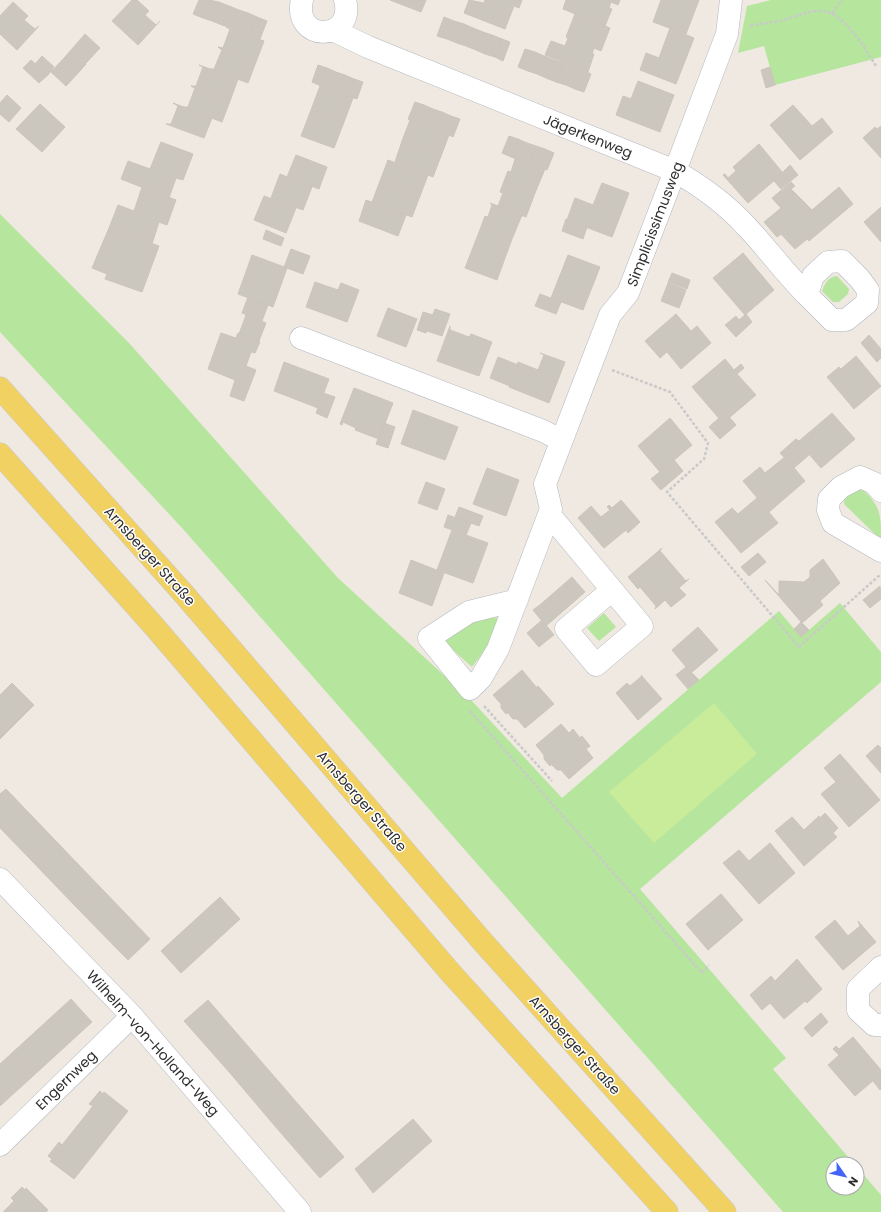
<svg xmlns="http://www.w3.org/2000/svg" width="881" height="1212" font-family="Poppins,sans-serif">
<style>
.green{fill:#b6e59e}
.pitch{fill:#c9ec9a}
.building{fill:#cbc7bf;stroke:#cbc5ba}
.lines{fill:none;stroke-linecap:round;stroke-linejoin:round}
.minor-casing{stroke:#b4b7c1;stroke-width:23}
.primary-casing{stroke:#c9c9c9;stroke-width:23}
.path{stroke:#c9c9c9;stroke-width:2.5;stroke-dasharray:3 2;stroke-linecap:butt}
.minor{stroke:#fff;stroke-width:22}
.primary{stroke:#f2d163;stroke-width:22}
.labels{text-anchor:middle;stroke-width:3;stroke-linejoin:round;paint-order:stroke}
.street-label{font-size:14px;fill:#2e2e2e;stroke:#fff}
</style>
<rect width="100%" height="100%" fill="#efe9e1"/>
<path class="green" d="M771 0H881V57L775 85 764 46 738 53 747 6Z
M0 214 129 343 338 578 472 701 562 798 779 611 801 637 840 603 881 652V682L640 889 786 1058 773 1069 854 1164H833V1188H857V1167L881 1195V1212H783L183 529 0 332Z
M837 276 849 289 848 294 839 302H833L822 291C825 283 828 277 837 276Z
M862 489C881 506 881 515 881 540L844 504 845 496 851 491Z
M604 613 616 627 599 641 587 628Z
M488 617 499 618 495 637 472 667 444 642 473 621Z"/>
<path class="pitch" d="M714 703 757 754 654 843 609 792Z"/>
<path class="building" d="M132 0H137L149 11 145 15 156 25 160 21 138 45 112 21Z
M199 0H209L203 18 193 14Z
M209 0 219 2 212 21 203 18Z
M390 0H426L421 12Z
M469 0 484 3 485 0H522L519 8 514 6 505 29 464 13Z
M566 0H620L618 5 611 2 609 8 612 9 605 26 563 9Z
M661 0H699L686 34 653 22Z
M13 2 28 16 24 20 35 29 39 26 17 50 0 34V16Z
M219 2 229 6 222 25 212 21Z
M229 6 239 10 232 28 222 25Z
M239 10 248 13 241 32 232 28Z
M248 13 257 17 250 36 241 32Z
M575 14 610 28 601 51 594 48 592 54H594L588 72 545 55 551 41 565 46 568 38 566 37Z
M257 17 267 21 260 39 250 36Z
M444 17 454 21 447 39 437 36Z
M454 21 464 24 457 43 447 39Z
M464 24 473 28 466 46 457 43Z
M226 27 264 41 256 62 218 47 223 48 230 29Z
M473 28 483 32 476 50 466 46Z
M670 28 694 38 676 84 640 70 646 53 659 58Z
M483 32 492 35 485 54 476 50Z
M85 34 100 48 86 63 71 50Z
M492 35 502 39 495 57 485 54Z
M502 39 510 42 503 61 495 57Z
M218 47 256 62 248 83 210 69H214L222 50Z
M525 49 535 52 528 71 518 67Z
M71 50 86 64 80 71 65 57Z
M535 52 544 56 537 74 528 71Z
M42 56 54 67 48 75 35 64Z
M544 56 554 60 546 78 537 74Z
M65 57 80 71 66 86 51 72Z
M31 60 48 75 39 83 23 68Z
M554 60 563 63 556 82 546 78Z
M563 63 573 67 566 85 556 82Z
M199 65 238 79 230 101 191 86H196L203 67Z
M318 65 327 68 321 86 312 82Z
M573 67 582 70 575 89 566 85Z
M770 67 775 85 766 88 761 70Z
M327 68 336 72 330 90 321 86Z
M582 70 591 74 584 92 575 89Z
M336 72 345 75 339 93 330 90Z
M345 75 354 79 348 96 339 93Z
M354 79 363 82 357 99 348 96Z
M638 81 674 95 660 132 616 115 623 96 631 99Z
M191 86 230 101 222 122 183 107H188L195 88Z
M320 86 353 98 344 122 311 110Z
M7 95 21 108 9 122 0 114V103Z
M415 102 424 105 417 123 408 119Z
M173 103 212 118 204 138 166 124H171L178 106Z
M40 104 65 127 42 152 16 129Z
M424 105 433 109 426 126 417 123Z
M793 105 812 126 822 118 833 132 800 160 770 125Z
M433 109 442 112 435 130 426 126Z
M311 110 344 122 334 148 301 136Z
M442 112 451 116 444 133 435 130Z
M451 116 460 119 453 137 444 133Z
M410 120 449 135 441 156 402 141Z
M881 126V158L863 138 875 127 877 129Z
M509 136 518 139 511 157 502 153Z
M518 139 527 143 520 160 511 157Z
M402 141 441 156 433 177 395 162Z
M161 142 193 154 183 180 176 178 169 198 121 179 128 161 150 169Z
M527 143 536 146 529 164 520 160Z
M759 144 783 173 748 203 723 175 725 174 728 178 736 171 733 167Z
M536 146 545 149 538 167 529 164Z
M545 149 554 153 547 170 538 167Z
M296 155 327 167 319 189 287 177Z
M513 157 545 169 535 193 504 181 508 171 511 172 515 159Z
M388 160 428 175 420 196 380 181Z
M790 165 798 175 781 189 774 181Z
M280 174 312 187 303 210 271 198Z
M380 181 420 196 412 217 372 202Z
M504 181 535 193 526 217 494 205 498 206 503 193 500 192Z
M791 182 795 186 791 189 794 192 778 205 772 198Z
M602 183 629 193 612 237 567 220 575 198 593 205Z
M142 187 176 200 167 225 159 222 152 244 109 228 118 205 134 211Z
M839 187 853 204 809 241 807 239 795 249 781 234 777 237 764 222 781 208 778 205 794 192 812 210Z
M264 196 296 208 286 233 254 220Z
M366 200 406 215 398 236 359 221Z
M490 203 522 215 512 239 481 227 485 216 488 217 492 205Z
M881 207V242L864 222Z
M566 219 587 227 583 239 562 231Z
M481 227 512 239 497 280 465 268Z
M109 228 159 246 142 292 105 279 107 274 92 268Z
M266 230 284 238 281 246 263 239Z
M291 249 310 256 303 274 284 267Z
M743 253 774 290 745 315 713 278Z
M252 255 287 268 273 307 238 294Z
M568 255 600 267 583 310 551 298Z
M672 273 690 280 687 289 668 282Z
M315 282 338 290 341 283 359 290 347 322 306 307Z
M668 283 686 290 683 298 665 291Z
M665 291 683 298 679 308 661 301Z
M540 294 561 302 556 314 535 306Z
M248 297 268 305 262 321 242 313Z
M388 308 417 319 406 347 377 336Z
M435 309 450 314 442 336 427 331Z
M423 312 433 315 426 333 417 330Z
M676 314 691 331 660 358 645 341Z
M746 314 752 322 736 337 725 325 736 316 739 320Z
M246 315 266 323 259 341 239 334Z
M450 326V330L469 337 471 334 492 342 479 376 437 361Z
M697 326 711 343 681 369 667 352Z
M221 333 236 338 238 333 260 342 255 353 251 352 246 366 256 370 244 401 230 396 235 380 208 369Z
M869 335 881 349V358L877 362 861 343Z
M540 353 565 362 549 403 509 387 518 362 538 370 544 355Z
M856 356 881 386 854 409 827 377 839 367 841 369Z
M498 357 518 365 510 386 490 378Z
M725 359 734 370 741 364 744 368 737 374 756 395 723 423 692 387Z
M284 362 329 379 318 408 274 391Z
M354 388 393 403 379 439 355 430 356 428 343 422 342 425 340 424Z
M323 393 335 397 327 418 316 413Z
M413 410 458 427 445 460 401 444Z
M832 413 855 439 821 468 796 439 799 441Z
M670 418 692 445 660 472 638 446Z
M719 418 723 423 730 418 736 425 720 439 709 427Z
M384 423 395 427 388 448 376 444Z
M796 439 809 455 802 461 788 446Z
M788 446 802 461 794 468 780 453Z
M785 457 805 481 769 512 743 481 760 467 765 473Z
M674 460 683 471 661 490 651 479Z
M487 468 519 480 506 516 473 504Z
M426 482 445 489 437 510 418 503Z
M757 498 778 523 741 553 715 522 732 508 738 514Z
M621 500 640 522 628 533 626 530 604 548 578 518 591 506 601 517 610 510 607 507 609 505 612 508Z
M459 507 483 516 479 526 455 517Z
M448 515 471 523 466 535 444 527Z
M452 530 488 543 473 583 437 570Z
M662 548 660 551 686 581 689 579 655 609 656 606 640 587 638 589 628 577Z
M758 553 766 562 749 576 741 567Z
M823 559 840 583 820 601 823 605 802 623 765 580 779 595V581L804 582 810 577V570Z
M411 560 444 573 432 606 399 593Z
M572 577 585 592 577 599 564 584Z
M564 584 577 599 569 606 556 591Z
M880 586 881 599 870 608 863 600Z
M679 588 686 595 671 607 665 600Z
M556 591 569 606 562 612 549 597Z
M549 597 562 612 554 619 541 604Z
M541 604 554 619 546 626 533 610Z
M542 620 554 635 546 641 534 627Z
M801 622 809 630 801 637 794 629Z
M534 627 546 641 539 647 527 633Z
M698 627 718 650 691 673 672 650Z
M686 667 699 680 688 689 676 675Z
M522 670 537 688 506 714 501 708V704L493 695Z
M641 675 662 699 638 720 616 693 627 683 630 686 642 676Z
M12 683 34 705 0 739V695Z
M538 686 554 704 525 728 517 719H513L508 713Z
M561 724 569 733 573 729 580 738 550 766 544 759V755L536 745Z
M582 736 590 746 586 749 593 758 569 779 561 770H557L551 764Z
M878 745 881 748V773L866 756Z
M840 754 880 800 849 827 821 794 836 782 824 768Z
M6 789 53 838 31 860 0 828V794Z
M825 813 838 828 833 833 837 837 804 866 775 831 792 817 804 830 819 816 820 818Z
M53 838 101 888 79 910 31 860Z
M770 843 795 873 759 904 723 863 739 850 749 861Z
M101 888 150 939 128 960 79 910Z
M721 894 743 920 708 950 686 924Z
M220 897 240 919 181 973 161 951Z
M835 920 848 936 860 926 858 921 876 942 843 970 815 937Z
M797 959 822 989 807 1003 805 1001 784 1019 770 1003 762 1010 750 995 771 976 775 981Z
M71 999 92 1022 33 1076 12 1053Z
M208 1000 253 1052 230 1073 184 1021Z
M821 1013 828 1022 812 1037 804 1028Z
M853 1037 881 1070V1074L855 1096 828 1065 839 1055 833 1049 836 1046 839 1049Z
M253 1052 298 1104 274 1125 230 1073Z
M12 1053 33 1076 0 1106V1064Z
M881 1074V1089L880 1090 873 1081Z
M100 1091 103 1094 104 1092 128 1111 74 1179 50 1161 52 1159 48 1156 59 1142 62 1145 93 1106 89 1104Z
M298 1104 344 1157 320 1178 274 1125Z
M413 1119 432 1141 373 1193 355 1169Z
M22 1187 25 1190 26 1188 48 1210 46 1212H3L14 1201 11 1198Z"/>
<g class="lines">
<defs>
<path id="minor" d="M302 0C292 43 356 42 345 0
M333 30 368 47 675 171C701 186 726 204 746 226 767 248 785 273 807 295L813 276 828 262 842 261 859 278 868 290 867 303 846 320H832L807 295
M301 338 543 431 561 440
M881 491 874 483 860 477 841 487 829 499 828 510 833 523 881 551
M549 514 642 626 596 665 566 629 612 590
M517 600 469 612 429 638 470 689 481 678 498 649 551 509 545 484 610 315 628 293 675 171 727 34 731 0
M0 879 132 1016 300 1212
M881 967 858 989V1010L874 1025H881
M0 1145 132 1016"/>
<path id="primary" d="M0 388 183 593 482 941 725 1212
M0 454 153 625 450 972 667 1212"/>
</defs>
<use href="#minor" class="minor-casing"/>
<use href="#primary" class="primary-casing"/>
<path class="path" d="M832 13 842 0
M750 26C761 23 772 23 783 20 796 17 808 10 822 11 845 13 864 47 876 66
M612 370 670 392 708 443 704 459 667 492 799 647 881 574
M484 706 552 781
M470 711 702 973 709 965"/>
<use href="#minor" class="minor"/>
<use href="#primary" class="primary"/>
</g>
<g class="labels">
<g class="street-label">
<text transform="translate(588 136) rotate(22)" y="5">Jägerkenweg</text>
<text transform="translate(655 224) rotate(-69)" y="5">Simplicissimusweg</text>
<text transform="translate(150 556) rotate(48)" y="5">Arnsberger Straße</text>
<text transform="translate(362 801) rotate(49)" y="5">Arnsberger Straße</text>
<text transform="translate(153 1043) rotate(48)" y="5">Wilhelm-von-Holland-Weg</text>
<text transform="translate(575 1045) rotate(48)" y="5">Arnsberger Straße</text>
<text transform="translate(66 1080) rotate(-44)" y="5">Engernweg</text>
</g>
</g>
<g transform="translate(845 1176) rotate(124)"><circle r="19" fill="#ffffff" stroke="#ababab"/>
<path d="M0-3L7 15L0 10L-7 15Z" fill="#4264fb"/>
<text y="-6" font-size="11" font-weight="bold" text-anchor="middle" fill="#2e2e2e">N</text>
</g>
</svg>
